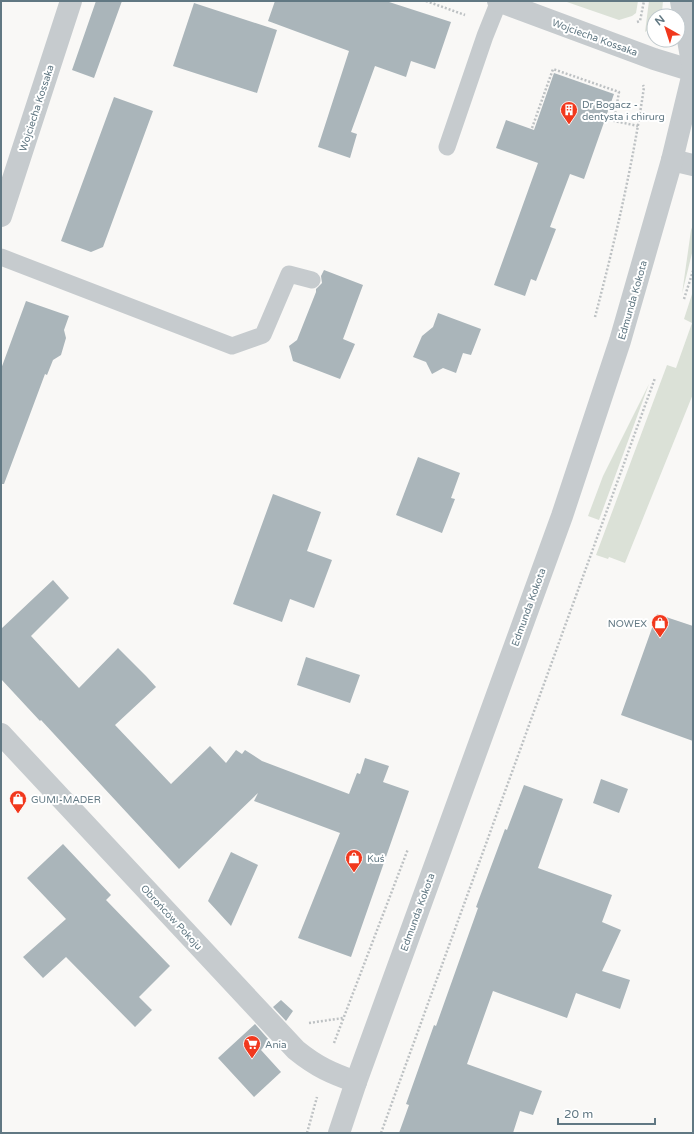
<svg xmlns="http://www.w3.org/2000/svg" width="694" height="1134" font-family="'Varela Round',sans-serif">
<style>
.green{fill:#dbe1d7}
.building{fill:#aab5ba}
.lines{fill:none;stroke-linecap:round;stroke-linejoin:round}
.path{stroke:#bdc1c3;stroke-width:2.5;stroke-dasharray:2 2;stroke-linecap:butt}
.service{stroke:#c6cbce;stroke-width:17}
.minor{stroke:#c6cbce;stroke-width:22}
.tertiary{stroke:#c6cbce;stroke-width:22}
.labels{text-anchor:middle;stroke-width:4;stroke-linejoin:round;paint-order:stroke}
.street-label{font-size:10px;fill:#617883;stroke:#fff}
.poi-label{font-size:10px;fill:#617883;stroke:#fff;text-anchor:start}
</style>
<rect width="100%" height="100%" fill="#f9f8f6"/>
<path class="green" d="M564 1H638L636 13 632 16 619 20Z
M649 1H663L662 12 660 16H654V26L645 32Z
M693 225V249L682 294 691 230Z
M693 291V394L625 563 609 557 608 559 596 555 667 365 676 368 692 323 684 319Z
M649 384 599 520 588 516 603 476Z"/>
<path class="building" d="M96 1H122L94 78 72 70Z
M275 1H386L451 22 435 69 411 61 406 77 375 66 351 132 357 134 350 158 318 147 349 51 268 21Z
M194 3 277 30 257 93 173 66Z
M554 73 614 94 584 179 570 174 550 227 556 229 536 281 531 279 525 296 494 285 538 163 496 148 506 120 534 130Z
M114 97 153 111 103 247 91 252 61 241Z
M324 270 363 285 343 339 355 344 340 379 293 361 289 346 297 340 316 292V289L322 283 321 276Z
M26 301 69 316 64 330 66 338 61 355 53 360 47 375 45 374 4 484H1V369Z
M438 313 481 329 471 355 463 353 456 373 443 368 432 374 426 362 413 357 422 336 433 327Z
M418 457 460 473 451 498 455 499 442 533 396 515Z
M273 494 321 512 307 551 332 560 314 608 290 599 282 622 233 604Z
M53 580 69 598 31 636 79 688 118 648 146 676 156 687 115 725 171 784 210 746 226 763 236 750 242 754 245 750 262 761 349 794 357 773 360 774 365 758 389 766 383 782 409 791 351 957 298 938 340 833 254 801 258 793 179 869 41 720 40 721 1 679V629Z
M657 614 693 626V741L621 715Z
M306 657 360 675 350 703 297 685Z
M601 779 628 789 619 813 593 803Z
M524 785 563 799 538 868 612 895 602 922 621 930 602 971 630 980 620 1009 576 993 567 1018 493 991 467 1064 542 1091 533 1115 520 1111 513 1133H399L409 1105 406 1104 434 1025 436 1026 478 908 476 907 505 829 507 830Z
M63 844 111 895 106 900 170 966 139 997 152 1010 135 1027 66 957 43 978 23 957 66 919 27 878Z
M231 852 258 865 231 926 208 901Z
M281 1000 293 1011 286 1021 273 1007Z
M255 1024 269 1040 261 1050 281 1072 254 1097 218 1058Z"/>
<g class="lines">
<path class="path" d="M426 1 465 15
M637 22 640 21 644 1
M605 119 638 126
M532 128 553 69 619 92 614 121
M684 299 693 271
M595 317C615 241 633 164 644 87L643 85
M309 1023 343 1018
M334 1043 408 849
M307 1133 317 1097
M381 1133 655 378"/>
<path class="service" d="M447 147 485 36 499 1
M1 257 232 346 263 335 289 274 312 280"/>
<path class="minor" d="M498 1 654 59 693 71
M672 160 693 165
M1 216 71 1
M1 734 296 1050C317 1067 331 1073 356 1082"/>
<path class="tertiary" d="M681 1 693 68
M339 1133 356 1082 562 516 620 341 672 160 693 73"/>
</g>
<defs>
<symbol id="building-pin" viewBox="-11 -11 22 30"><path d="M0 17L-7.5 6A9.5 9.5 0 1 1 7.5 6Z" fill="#f1381d" stroke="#fff"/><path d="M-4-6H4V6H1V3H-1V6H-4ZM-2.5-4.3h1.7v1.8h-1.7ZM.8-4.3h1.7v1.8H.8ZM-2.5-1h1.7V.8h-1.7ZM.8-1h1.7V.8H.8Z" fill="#fff"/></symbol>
<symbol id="shop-pin" viewBox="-11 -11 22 30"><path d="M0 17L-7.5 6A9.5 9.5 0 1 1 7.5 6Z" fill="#f1381d" stroke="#fff"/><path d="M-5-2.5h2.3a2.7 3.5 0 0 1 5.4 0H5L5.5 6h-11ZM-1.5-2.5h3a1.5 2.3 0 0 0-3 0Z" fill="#fff"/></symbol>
<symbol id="supermarket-pin" viewBox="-11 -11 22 30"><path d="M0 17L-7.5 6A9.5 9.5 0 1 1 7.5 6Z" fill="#f1381d" stroke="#fff"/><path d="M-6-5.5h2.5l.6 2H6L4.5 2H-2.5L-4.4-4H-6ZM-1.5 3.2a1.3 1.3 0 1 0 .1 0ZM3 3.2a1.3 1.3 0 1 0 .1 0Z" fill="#fff"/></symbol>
</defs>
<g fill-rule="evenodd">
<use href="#building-pin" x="559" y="100" width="20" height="27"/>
<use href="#shop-pin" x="650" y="613" width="20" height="27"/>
<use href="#shop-pin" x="8" y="789" width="20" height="27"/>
<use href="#shop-pin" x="344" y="848" width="20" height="27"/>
<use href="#supermarket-pin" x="242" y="1034" width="20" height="27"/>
</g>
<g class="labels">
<g class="street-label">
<text transform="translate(595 37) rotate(20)" y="4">Wojciecha Kossaka</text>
<text transform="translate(36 108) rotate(-72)" y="4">Wojciecha Kossaka</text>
<text transform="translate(632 300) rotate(-74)" y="4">Edmunda Kokota</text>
<text transform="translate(528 607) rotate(-70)" y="4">Edmunda Kokota</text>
<text transform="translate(417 912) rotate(-70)" y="4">Edmunda Kokota</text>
<text transform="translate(172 917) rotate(47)" y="4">Obrońców Pokoju</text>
</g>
<g class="poi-label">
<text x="582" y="108">Dr Bogacz -<tspan x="582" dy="12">dentysta i chirurg</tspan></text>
<text x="647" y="627" text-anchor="end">NOWEX</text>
<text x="31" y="803">GUMI-MADER</text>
<text x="367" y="862">Kuś</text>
<text x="265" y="1048">Ania</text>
</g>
</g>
<rect width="694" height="1134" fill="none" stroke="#617883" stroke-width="4"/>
<g transform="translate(666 28) rotate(321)"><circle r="19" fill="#ffffff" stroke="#c0c9cd"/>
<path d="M0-3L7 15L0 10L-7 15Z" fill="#f1381d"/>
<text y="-6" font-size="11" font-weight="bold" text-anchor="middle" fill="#617883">N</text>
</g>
<path d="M558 1118v6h97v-6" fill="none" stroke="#617883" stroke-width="2"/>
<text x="564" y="1118" font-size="12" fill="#617883" stroke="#ffffff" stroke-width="3" paint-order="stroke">20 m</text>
</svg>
